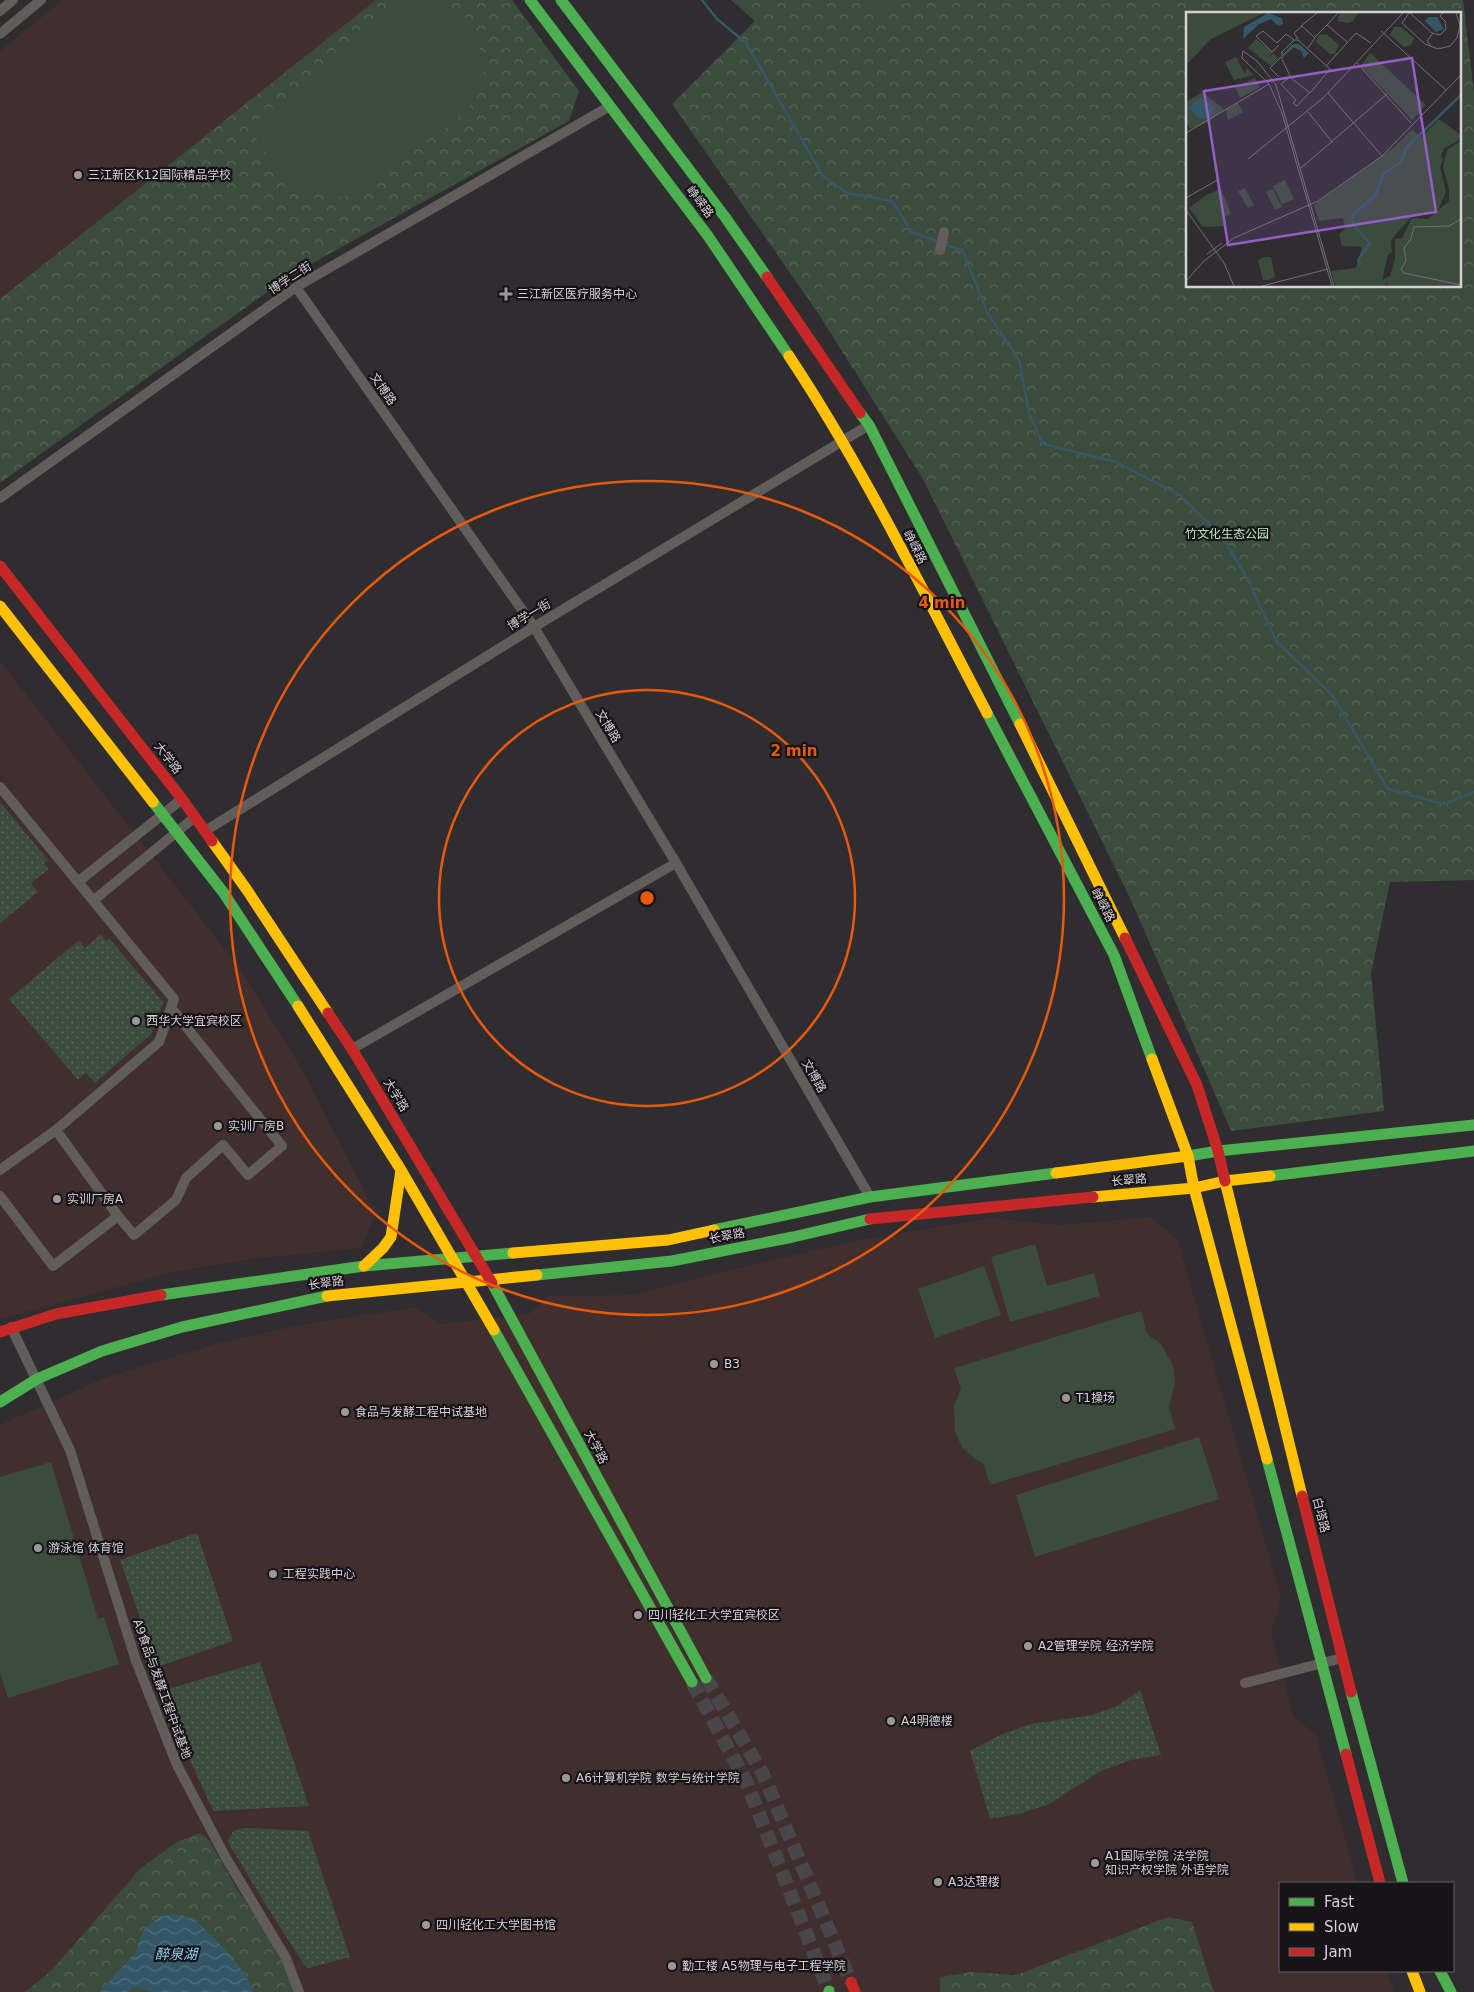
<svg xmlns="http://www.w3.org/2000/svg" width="1474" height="1992" font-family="'DejaVu Sans','Noto Sans SC',sans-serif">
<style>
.education{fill:#402f2d}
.grass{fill:url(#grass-dots)}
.forest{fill:url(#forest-crowns);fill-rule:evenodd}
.pitch{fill:#3c4c3c}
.water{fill:url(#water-waves)}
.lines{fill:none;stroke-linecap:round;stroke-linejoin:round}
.stream{stroke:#345768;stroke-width:2.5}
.secondary-tunnel{stroke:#49464a;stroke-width:14;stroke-dasharray:14 7;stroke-linecap:butt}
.street{stroke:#605d5a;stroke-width:10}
.fast{stroke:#4caf50;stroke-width:11}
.slow{stroke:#ffc107;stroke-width:11}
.jam{stroke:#c62828;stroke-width:11}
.ring{fill:none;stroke:#e8590c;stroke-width:2.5}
.poi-dot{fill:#9b989c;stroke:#171418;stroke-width:2}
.labels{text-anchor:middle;stroke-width:4.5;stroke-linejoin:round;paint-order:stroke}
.poi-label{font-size:12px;fill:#d5d1d6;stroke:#171418;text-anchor:start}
.street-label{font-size:12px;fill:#d5d1d6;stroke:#171418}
.park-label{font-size:12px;fill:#baebbb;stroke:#171418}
.water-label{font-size:14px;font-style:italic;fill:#8fd5f5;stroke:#171418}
.inset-river{fill:none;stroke:#345768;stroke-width:2.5}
.inset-road{fill:none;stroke:#726f73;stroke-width:1}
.view{fill:#965ec6;fill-opacity:0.15;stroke:#965ec6;stroke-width:2.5}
.inset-edge{fill:none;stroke:#d5d1d6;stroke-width:2.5}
.centre{fill:#e8590c;stroke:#171418;stroke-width:2.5}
.ring-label{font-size:15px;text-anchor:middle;font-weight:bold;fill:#e8590c;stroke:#171418;stroke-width:4.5;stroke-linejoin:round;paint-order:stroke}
</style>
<defs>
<pattern id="grass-dots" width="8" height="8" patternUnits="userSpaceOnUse" patternTransform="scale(1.25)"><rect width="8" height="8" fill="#3c4c3c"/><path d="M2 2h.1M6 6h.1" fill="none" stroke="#576557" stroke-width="1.8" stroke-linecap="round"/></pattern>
<pattern id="forest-crowns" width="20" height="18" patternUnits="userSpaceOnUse" patternTransform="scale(1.25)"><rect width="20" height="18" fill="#3c4c3c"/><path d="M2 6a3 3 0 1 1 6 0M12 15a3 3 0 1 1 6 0" fill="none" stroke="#576557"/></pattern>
<pattern id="water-waves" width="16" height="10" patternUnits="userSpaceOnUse" patternTransform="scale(1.25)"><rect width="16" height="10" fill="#345768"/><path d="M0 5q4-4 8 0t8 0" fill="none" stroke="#506e7d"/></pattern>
</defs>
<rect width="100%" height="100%" fill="#302d31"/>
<path class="education" d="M63 0H376L0 299V51Z
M0 661 241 970 303 1071 376 1214 361 1248 259 1258 173 1272 0 1319Z
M1150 1217 1177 1239 1281 1597 1271 1633 1294 1717 1316 1735 1357 1883H1280V1971H1386L1394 1992H0V1425L104 1378 219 1343 300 1325 416 1307 440 1324 529 1314 549 1296 633 1295 705 1276 855 1241 991 1218 1059 1225Z"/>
<path class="grass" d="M0 802 48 860 44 864 49 869 31 883 38 892 0 923Z
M101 934 106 941 109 938 163 1002 151 1034 95 1083 86 1073 78 1080 9 999 79 940 85 948Z
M197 1533 233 1641 157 1667 120 1560Z
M260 1662 309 1806 213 1811 164 1702 168 1689Z
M1140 1690 1161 1755 1131 1760 1103 1770 1047 1805 1018 1814 990 1819 970 1751 1000 1735 1031 1724 1092 1715 1117 1706Z
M248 1828 308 1831 350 1957 309 1968 305 1966 264 1902 228 1842C232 1829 236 1829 248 1828Z"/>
<path class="forest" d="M376 0H512L579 91 569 121 291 275 0 483V299Z
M731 0H1463L1474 93V880L1390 882 1371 973 1384 1111 1231 1131 1132 902 923 479 816 310 672 104 755 21ZM1188 14H1460V286H1188Z
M200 1833 209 1840 235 1886 271 1939 291 1978 295 1992H25L52 1970 141 1868 177 1842Z
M1168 1917 1192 1922 1214 1992H940V1977L972 1972 1016 1975Z"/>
<path class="pitch" d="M409 0 439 3 460 11 474 29 484 66 479 94 465 112 358 193C342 198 335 198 320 195 282 188 269 156 249 127Z
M868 0H906L883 19Z
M1035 1244 1047 1286 1094 1273 1100 1296 1010 1322 991 1257Z
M984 1266 1001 1315 935 1338 918 1289Z
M1141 1311 1147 1334 1161 1344 1173 1366 1175 1383 1169 1407 1175 1429 990 1485 984 1465 968 1453 962 1447 955 1432 954 1406 961 1389 954 1368Z
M1199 1437 1219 1499 1035 1557 1016 1495Z
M51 1462 98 1619 104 1617 119 1664 8 1698 0 1673V1477Z"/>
<path class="water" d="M174 1914 194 1919 230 1954 246 1976 254 1992H152L135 1987 127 1992H99L136 1952 143 1930 159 1917Z"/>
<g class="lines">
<path class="stream" d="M702 0 717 19 746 43 823 176 847 193 892 201 912 232 939 242
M944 244 963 251 987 312 1019 360 1029 413 1043 444 1116 462 1181 496 1223 538 1248 580 1276 641 1332 695 1388 789 1444 804 1474 792"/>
<path class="secondary-tunnel" d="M706 1678 763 1774 851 1982
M692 1682 746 1781 829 1991"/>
<path class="street" d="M0 11 13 0
M0 34 41 0
M940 250 944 232
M296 287 534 627 676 863 870 1197
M0 498 296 287 610 106
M0 787 174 999 159 1042 56 1130 0 1170
M205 831 534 627 869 425
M79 881 182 799
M94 900 195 817
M352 1049 676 863
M56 1130 118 1216
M0 1196 53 1266 118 1216 134 1235 176 1200 186 1178 223 1145 248 1175 282 1146 171 1008
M11 1327 70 1450 136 1661 177 1765 226 1858 286 1958 299 1992
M1245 1683 1342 1658"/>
<path class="fast" d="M530 0 708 236 789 356
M561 0 725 217 767 277
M860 413 869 425 1020 724
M987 713 1114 955 1152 1059
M153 802 223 892 298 1006
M1188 1156 1218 1151 1474 1125
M1270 1176 1474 1151
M714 1230 870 1197 1056 1173
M537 1275 672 1261 793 1237 870 1219
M492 1283 706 1678
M161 1295 364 1266 513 1253
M494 1330 692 1682
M0 1402 37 1379 102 1351 182 1327 327 1296
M1267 1459 1346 1754
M1351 1692 1403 1883
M1440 1971 1451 1992
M829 1991V1992"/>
<path class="slow" d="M789 356C864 469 924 593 987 713
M0 606 153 802
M1020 724 1125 938
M212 841 247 890 328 1013
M298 1006 401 1170 494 1330
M1152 1059 1188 1156 1194 1188 1225 1181 1270 1176
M1056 1173 1188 1156
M1225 1181 1302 1496
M1093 1197 1194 1188 1267 1459
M513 1253 668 1240 714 1230
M364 1266 383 1248 391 1237 401 1170
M327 1296 537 1275
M1412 1971 1420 1992"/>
<path class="jam" d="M767 277 860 413
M0 566 182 799 212 841
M1125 938 1197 1085 1218 1151 1225 1181
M328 1013 352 1049 492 1283
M870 1219 1093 1197
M0 1332 56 1314 161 1295
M1302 1496 1351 1692
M1346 1754 1380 1883
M851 1982 855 1992"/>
</g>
<g class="ring">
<circle cx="647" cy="898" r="208"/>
<circle cx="647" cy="898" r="417"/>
</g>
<g class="poi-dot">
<circle cx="78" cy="175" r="5"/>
<path d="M503.5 286.5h5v5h5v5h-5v5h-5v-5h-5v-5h5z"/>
<circle cx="136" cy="1021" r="5"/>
<circle cx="218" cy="1126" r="5"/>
<circle cx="57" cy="1199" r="5"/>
<circle cx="714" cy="1364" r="5"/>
<circle cx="1066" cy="1398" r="5"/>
<circle cx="345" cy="1412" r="5"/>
<circle cx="38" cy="1548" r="5"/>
<circle cx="273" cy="1574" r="5"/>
<circle cx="638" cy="1615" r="5"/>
<circle cx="1028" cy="1646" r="5"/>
<circle cx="891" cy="1721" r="5"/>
<circle cx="566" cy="1778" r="5"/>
<circle cx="1095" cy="1863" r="5"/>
<circle cx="938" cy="1882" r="5"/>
<circle cx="426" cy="1925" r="5"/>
<circle cx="672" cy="1966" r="5"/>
</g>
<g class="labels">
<g class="poi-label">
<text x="88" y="179">三江新区K12国际精品学校</text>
<text x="517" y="298">三江新区医疗服务中心</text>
<text x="146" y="1025">西华大学宜宾校区</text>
<text x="228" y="1130">实训厂房B</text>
<text x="67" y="1203">实训厂房A</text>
<text x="724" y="1368">B3</text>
<text x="1076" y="1402">T1操场</text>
<text x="355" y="1416">食品与发酵工程中试基地</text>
<text x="48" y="1552">游泳馆 体育馆</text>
<text x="283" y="1578">工程实践中心</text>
<text x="648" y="1619">四川轻化工大学宜宾校区</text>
<text x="1038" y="1650">A2管理学院 经济学院</text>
<text x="901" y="1725">A4明德楼</text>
<text x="576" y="1782">A6计算机学院 数学与统计学院</text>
<text x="1105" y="1860">A1国际学院 法学院<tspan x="1105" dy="14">知识产权学院 外语学院</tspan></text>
<text x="948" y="1886">A3达理楼</text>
<text x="436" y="1929">四川轻化工大学图书馆</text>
<text x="682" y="1970">勤工楼 A5物理与电子工程学院</text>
</g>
<g class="street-label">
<text transform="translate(700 202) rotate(53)" y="4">峥嵘路</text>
<text transform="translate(290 278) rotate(-33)" y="4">博学二街</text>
<text transform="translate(383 389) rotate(55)" y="4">文博路</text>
<text transform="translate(915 547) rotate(62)" y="4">峥嵘路</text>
<text transform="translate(529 615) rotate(-31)" y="4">博学一街</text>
<text transform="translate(608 726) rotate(59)" y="4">文博路</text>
<text transform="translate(168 758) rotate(52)" y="4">大学路</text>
<text transform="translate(1103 905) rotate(62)" y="4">峥嵘路</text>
<text transform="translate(814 1076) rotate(60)" y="4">文博路</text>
<text transform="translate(396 1095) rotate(59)" y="4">大学路</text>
<text transform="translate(1129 1180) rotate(-5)" y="4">长翠路</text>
<text transform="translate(727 1236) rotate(-11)" y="4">长翠路</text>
<text transform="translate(326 1283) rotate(-8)" y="4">长翠路</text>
<text transform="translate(596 1447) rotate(62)" y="4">大学路</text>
<text transform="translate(1321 1515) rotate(76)" y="4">白塔路</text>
<text transform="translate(162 1689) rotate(70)" y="4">A9食品与发酵工程中试基地</text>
</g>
<g class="park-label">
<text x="1227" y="538">竹文化生态公园</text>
</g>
<g class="water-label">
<text x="176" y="1959">醉泉湖</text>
</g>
</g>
<g transform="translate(1186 12)">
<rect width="275" height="275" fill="#302d31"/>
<path d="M154 1H172L167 9 162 11 151 9ZM52 91 57 100 42 108 40 98ZM59 176 68 193 62 196 52 179Z" fill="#3c4c3c"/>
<path d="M0 1H78L25 27 0 53ZM184 41 240 93 226 108 175 54ZM16 80 38 97 24 109 4 117 0 109V90ZM253 107 275 123 272 129 258 136 255 144 257 147 254 156 260 180 252 198 226 204 210 222 205 229 206 240 202 243 196 268 204 264 209 247V227L216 226 226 206 242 207 263 189V177L257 155 261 138 275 129V274H203L199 271 200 274H150L145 259 170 256 176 235 156 234 153 222 159 217 157 206 133 209 128 193 207 136 226 118 236 125ZM35 177 45 202 37 206 38 214 17 215 3 196 20 183Z" fill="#3c4c3c"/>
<path d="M208 15H215L228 26 225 33 218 35 204 23ZM140 22 153 33 149 42H144L130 30 133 23ZM70 27 86 40 83 46 87 41 92 46 85 54 62 36ZM50 45 59 62 61 56 68 63 48 68 39 50ZM69 66 74 75 54 86 49 75ZM217 74 233 89 231 96 224 97 211 86V79ZM99 168 108 187 96 192 87 174ZM87 177 96 195 89 198 80 180ZM78 245H85L89 265 83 268H77L72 248Z" fill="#3c4c3c"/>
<path d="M82 1 96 6 97 12 92 14 85 7 73 12 57 27 58 15ZM242 5H251L258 17 250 20 239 9ZM107 32H113L123 41 118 46 115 39 108 35 97 45V42ZM15 85 29 96 24 104 15 108 2 96Z" fill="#345768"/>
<path class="inset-river" d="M174 252 172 248 184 231 168 214 166 204 190 182 197 162 215 150 221 135 275 83"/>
<path class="inset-road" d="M223 1 216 11 239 32 252 37 264 34 271 26 274 14 270 1M224 1 246 21 254 23 260 17 259 9 254 4 257 1M141 13 152 1M115 14 131 1M195 19 260 78M129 25 141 13 161 30M112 27 108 21 116 14 129 26 122 36M108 28H112L144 57 124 81 105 66 96 47V40ZM93 33 86 40 70 24 77 19 91 31 100 22 108 28M245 34 241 29 247 21M171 51 225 111M141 53 170 21 185 31M93 65 84 56 95 45M104 65 95 72 110 88 107 91 111 94 123 81M142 81 196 144M122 100 147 131M0 121 83 72M62 147 137 86 217 1M115 156 201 82M0 186 33 167M0 198 38 251 48 274M275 207 263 214 228 215 225 227 218 236 220 249 215 257 218 261 275 273M21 242 36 231M0 269 18 249 48 226 132 189 196 144 275 63M76 274 142 257M146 274 96 101 83 72 56 46 57 39 71 49 90 73 148 274"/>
<path class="view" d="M226 46 250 200 42 233 18 79Z"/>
<rect width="275" height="275" class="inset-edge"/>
</g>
<circle cx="647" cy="898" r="8" class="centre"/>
<g class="ring-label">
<text x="942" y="608">4 min</text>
<text x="794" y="756">2 min</text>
</g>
<rect x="1279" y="1882" width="175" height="90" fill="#171418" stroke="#636064"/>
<rect x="1289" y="1898" width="25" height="8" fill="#4caf50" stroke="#636064"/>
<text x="1324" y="1907" font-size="15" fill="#d5d1d6">Fast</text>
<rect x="1289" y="1923" width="25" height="8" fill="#ffc107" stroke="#636064"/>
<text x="1324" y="1932" font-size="15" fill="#d5d1d6">Slow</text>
<rect x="1289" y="1948" width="25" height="8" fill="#c62828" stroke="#636064"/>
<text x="1324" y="1957" font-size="15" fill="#d5d1d6">Jam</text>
</svg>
